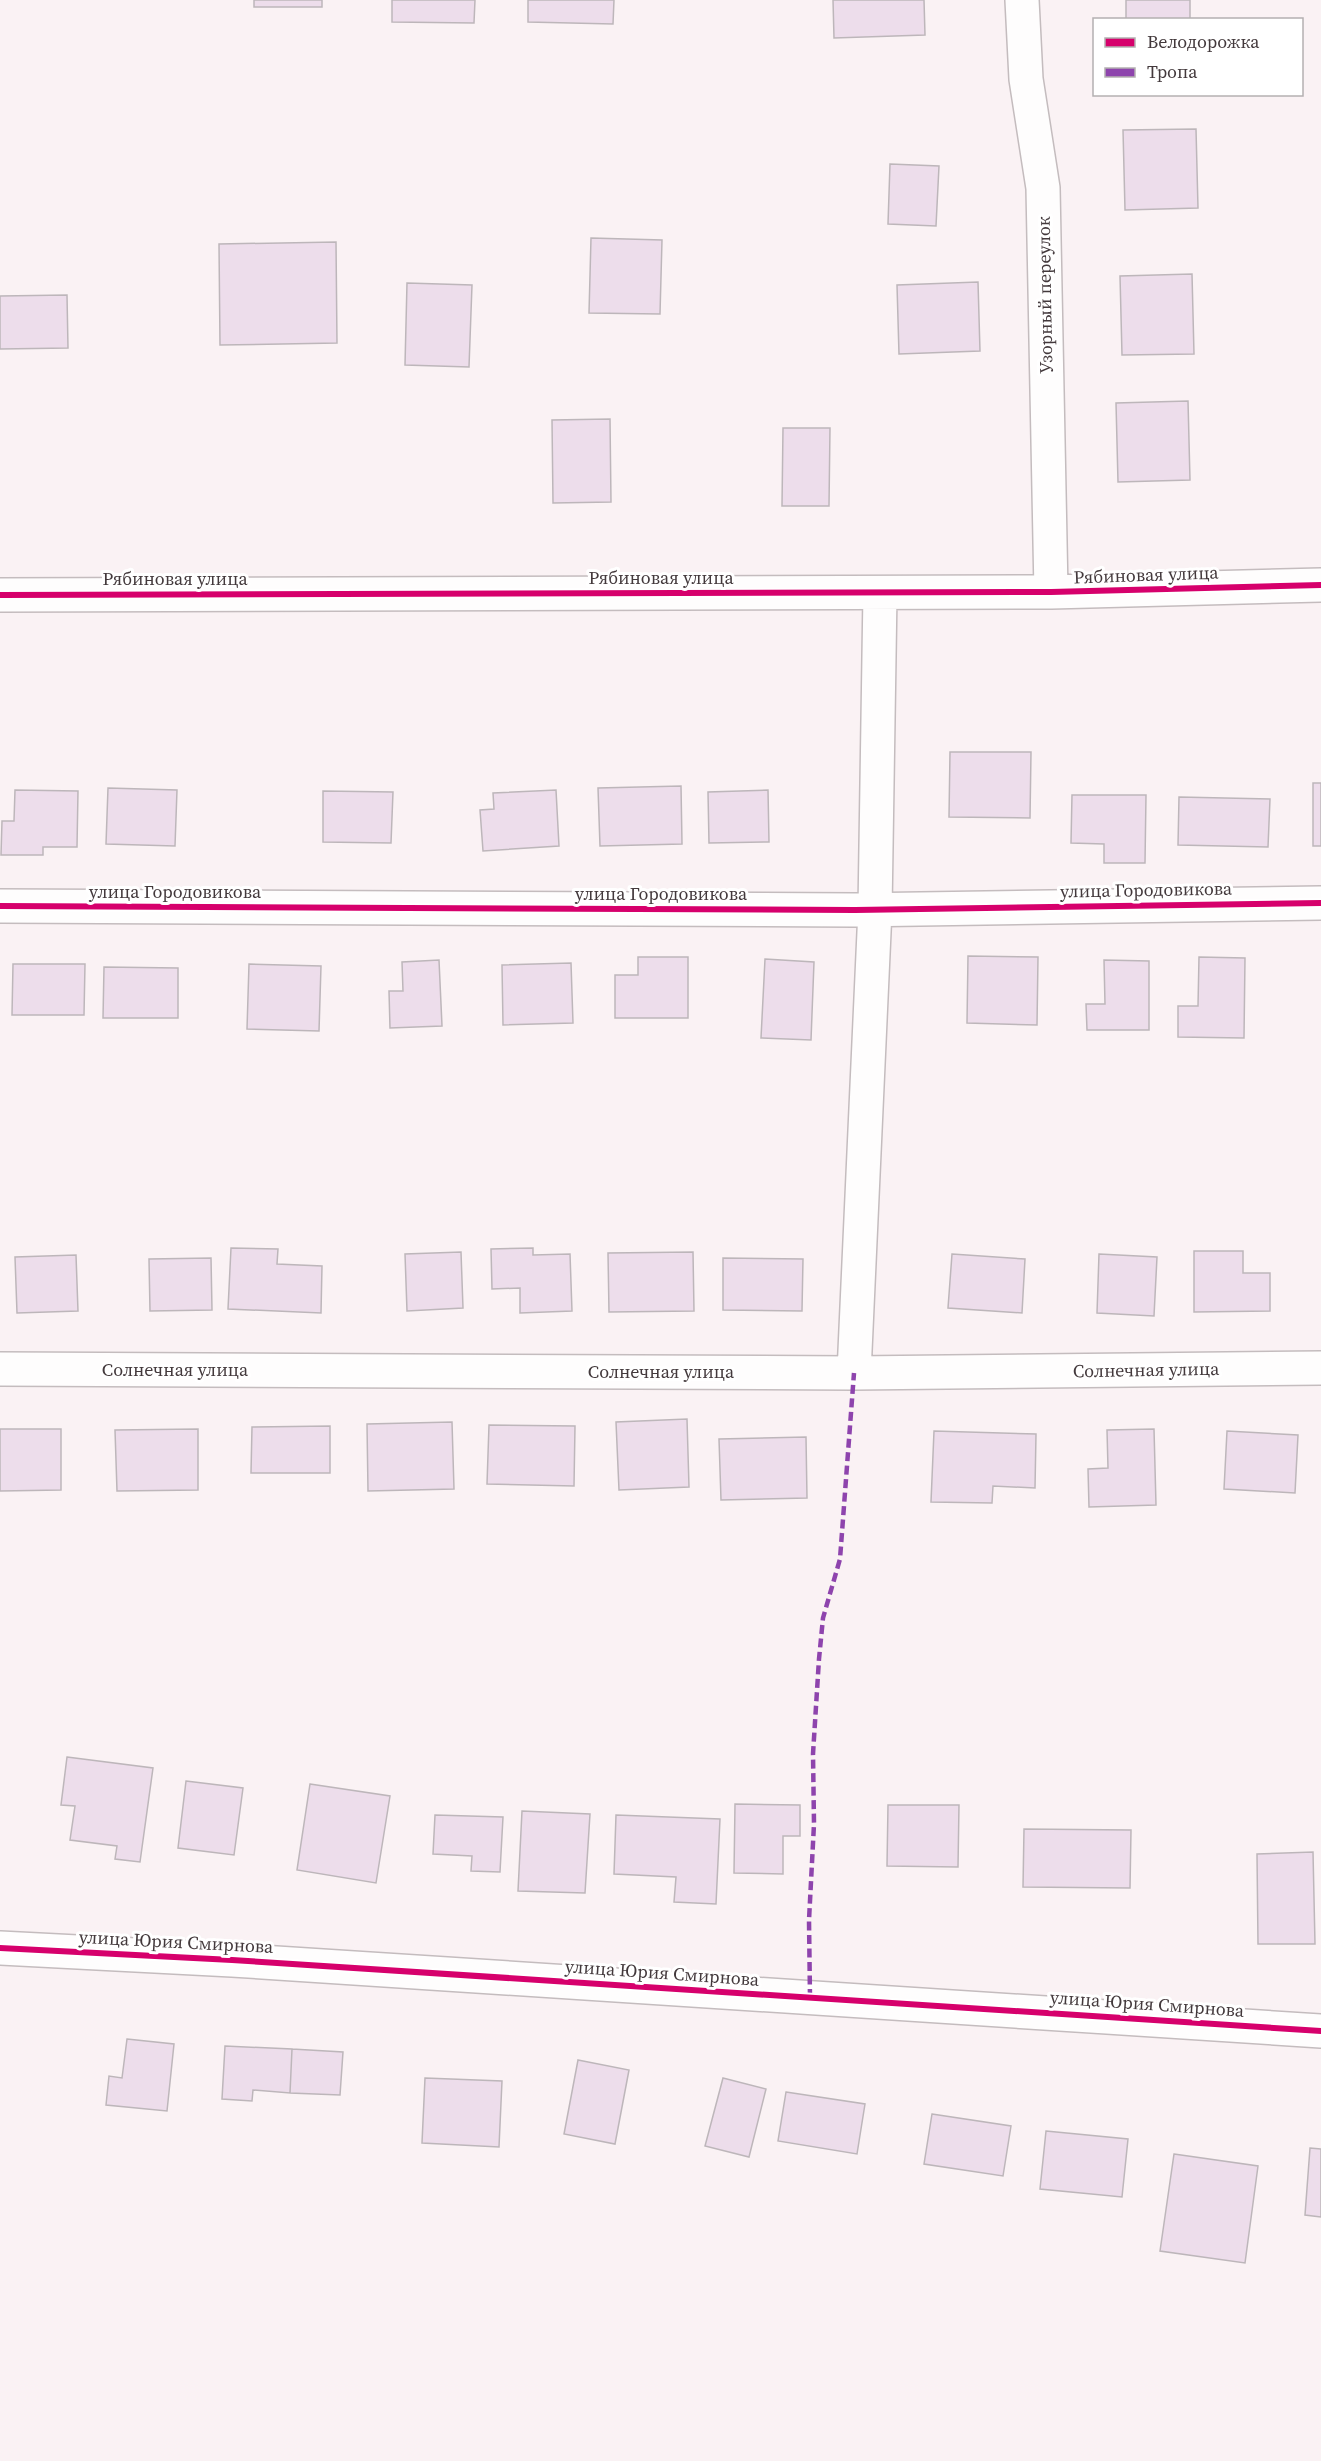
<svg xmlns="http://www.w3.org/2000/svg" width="1321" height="2461" font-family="'Source Serif 4',serif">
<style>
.building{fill:#edddeb;stroke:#bdb6ba;stroke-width:1.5}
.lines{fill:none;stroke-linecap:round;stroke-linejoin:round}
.minor-casing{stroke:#c4bcbe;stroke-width:36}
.minor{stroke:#fefdfd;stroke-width:33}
.quiet{stroke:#8e44ad;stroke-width:4.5;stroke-dasharray:9 4.5;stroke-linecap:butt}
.cycleway-casing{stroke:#fff;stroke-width:10}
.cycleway{stroke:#d6006c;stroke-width:6}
.labels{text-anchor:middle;stroke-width:6;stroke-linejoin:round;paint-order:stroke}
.street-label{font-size:18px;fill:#43393c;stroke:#fff}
</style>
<rect width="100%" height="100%" fill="#faf2f4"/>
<path class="building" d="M254 0H322V7H254Z
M392 0H475L474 23 392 22Z
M528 0H614L613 24 528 22Z
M833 0H924L925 35 834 38Z
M1126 0H1190V20H1126Z
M1196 129 1198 208 1125 210 1123 130Z
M890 164 939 166 936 226 888 224Z
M591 238 662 240 660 314 589 313Z
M336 242 337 343 220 345 219 244Z
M1192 274 1194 354 1122 355 1120 276Z
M978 282 980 351 899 354 897 285Z
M407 283 472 285 469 367 405 365Z
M67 295 68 348 0 349V296Z
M1188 401 1190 480 1118 482 1116 403Z
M610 419 611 502 553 503 552 420Z
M783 428H830L829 506H782Z
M950 752H1031L1030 818 949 817Z
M1313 783H1321V846H1313Z
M681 786 682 844 600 846 598 788Z
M108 788 177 790 175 846 106 844Z
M15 790 78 791 77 847H43V855H1L2 821H14Z
M556 790 559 846 483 851 480 810 494 809 493 793Z
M768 790 769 842 709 843 708 792Z
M323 791 393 792 391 843 323 842Z
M1072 795H1146L1145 863H1104V844L1071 843Z
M1179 797 1270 799 1268 847 1178 845Z
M968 956 1038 957 1037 1025 967 1023Z
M638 957H688V1018H615V975H638Z
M1199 957 1245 958 1244 1038 1178 1037V1006H1198Z
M765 959 814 962 811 1040 761 1038Z
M439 960 442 1026 390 1028 389 991H403L402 962Z
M1104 960 1149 961V1030H1087L1086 1004H1105Z
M571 963 573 1023 503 1025 502 965Z
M13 964H85L84 1015H12Z
M249 964 321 966 319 1031 247 1029Z
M104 967 178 968V1018H103Z
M231 1248 278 1249 277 1264 322 1266 321 1313 228 1309Z
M533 1248V1255L570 1254 572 1311 520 1313V1288L492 1289 491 1249Z
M1194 1251H1243V1273H1270V1311L1194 1312Z
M461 1252 463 1308 407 1311 405 1254Z
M693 1252 694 1311 609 1312 608 1253Z
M952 1254 1025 1259 1022 1313 948 1308Z
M1099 1254 1157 1257 1154 1316 1097 1313Z
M76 1255 78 1311 17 1313 15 1257Z
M211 1258 212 1310 150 1311 149 1259Z
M723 1258 803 1259 802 1311 723 1310Z
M687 1419 689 1487 619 1490 616 1422Z
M452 1422 454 1489 368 1491 367 1424Z
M489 1425 575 1426 574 1486 487 1484Z
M330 1426V1473H251L252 1427Z
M0 1429H61V1490L0 1491Z
M198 1429V1490L117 1491 115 1430Z
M1154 1429 1156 1505 1089 1507 1088 1469 1108 1468 1107 1430Z
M934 1431 1036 1434 1035 1488 993 1486 992 1503 931 1502Z
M1227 1431 1298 1435 1295 1493 1224 1489Z
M806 1437 807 1498 721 1500 719 1439Z
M67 1757 153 1768 140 1862 115 1859 117 1846 70 1840 75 1806 61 1805Z
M186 1781 243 1788 234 1855 178 1848Z
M310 1784 390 1796 376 1883 297 1870Z
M735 1804 800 1805V1836H783V1874L734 1873Z
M888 1805H959L958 1867 887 1866Z
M522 1811 590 1814 585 1893 518 1891Z
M435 1815 503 1817 500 1872 471 1871 472 1856 433 1854Z
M616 1815 720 1819 716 1904 674 1902 676 1877 614 1874Z
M1024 1829 1131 1830 1130 1888 1023 1887Z
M1313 1852 1315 1944H1258L1257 1854Z
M127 2039 174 2044 167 2111 106 2105 109 2076 122 2078Z
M225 2046 292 2049 290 2093 253 2090 252 2101 222 2099Z
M292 2049 343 2052 340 2095 290 2093Z
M578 2060 629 2070 615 2144 564 2134Z
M425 2078 502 2081 499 2147 422 2143Z
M723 2078 766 2089 749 2157 705 2146Z
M786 2092 865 2104 857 2154 778 2141Z
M932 2114 1011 2126 1003 2176 924 2164Z
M1046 2131 1128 2139 1122 2197 1040 2189Z
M1310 2148 1321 2149V2217L1305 2215Z
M1174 2154 1258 2166 1245 2263 1160 2251Z"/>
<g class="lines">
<defs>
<path id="minor" d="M1022 0 1026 79 1043 188 1051 592
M0 595 1051 592 1321 585
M0 906 855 910 1321 903
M0 1369 854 1373 1321 1368
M854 1373 875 910 880 593
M0 1948 232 1960 1321 2031"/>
</defs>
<use href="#minor" class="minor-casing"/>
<use href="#minor" class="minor"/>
<path class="quiet" d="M810 1998 809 1920 814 1824 813 1754 819 1659 823 1618 840 1559 854 1373"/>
<defs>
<path id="cycleway" d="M0 595 1051 592 1321 585
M0 906 855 910 1321 903
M0 1948 232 1960 1321 2031"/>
</defs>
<use href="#cycleway" class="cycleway-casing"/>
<use href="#cycleway" class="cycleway"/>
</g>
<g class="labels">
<g class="street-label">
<text transform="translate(1045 295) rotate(-91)" y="6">Узорный переулок</text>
<text transform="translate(1146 575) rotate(-2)" y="6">Рябиновая улица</text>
<text x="661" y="584">Рябиновая улица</text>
<text x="175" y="585">Рябиновая улица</text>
<text transform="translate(1146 890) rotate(-1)" y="6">улица Городовикова</text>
<text x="175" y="898">улица Городовикова</text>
<text x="661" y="900">улица Городовикова</text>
<text x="175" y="1376">Солнечная улица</text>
<text transform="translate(1146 1370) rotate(-1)" y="6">Солнечная улица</text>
<text x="661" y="1378">Солнечная улица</text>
<text transform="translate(176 1942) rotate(3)" y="6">улица Юрия Смирнова</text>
<text transform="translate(662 1973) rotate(4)" y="6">улица Юрия Смирнова</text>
<text transform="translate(1147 2004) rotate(4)" y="6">улица Юрия Смирнова</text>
</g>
</g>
<rect x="1093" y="18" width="210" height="78" fill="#ffffff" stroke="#b4b0b1" stroke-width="1.5"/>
<rect x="1105" y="38" width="30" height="9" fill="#d6006c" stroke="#b4b0b1" stroke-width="1.5"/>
<text x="1147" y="48" font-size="18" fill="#43393c">Велодорожка</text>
<rect x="1105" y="68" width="30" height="9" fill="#8e44ad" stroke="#b4b0b1" stroke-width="1.5"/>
<text x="1147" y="78" font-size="18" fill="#43393c">Тропа</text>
</svg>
